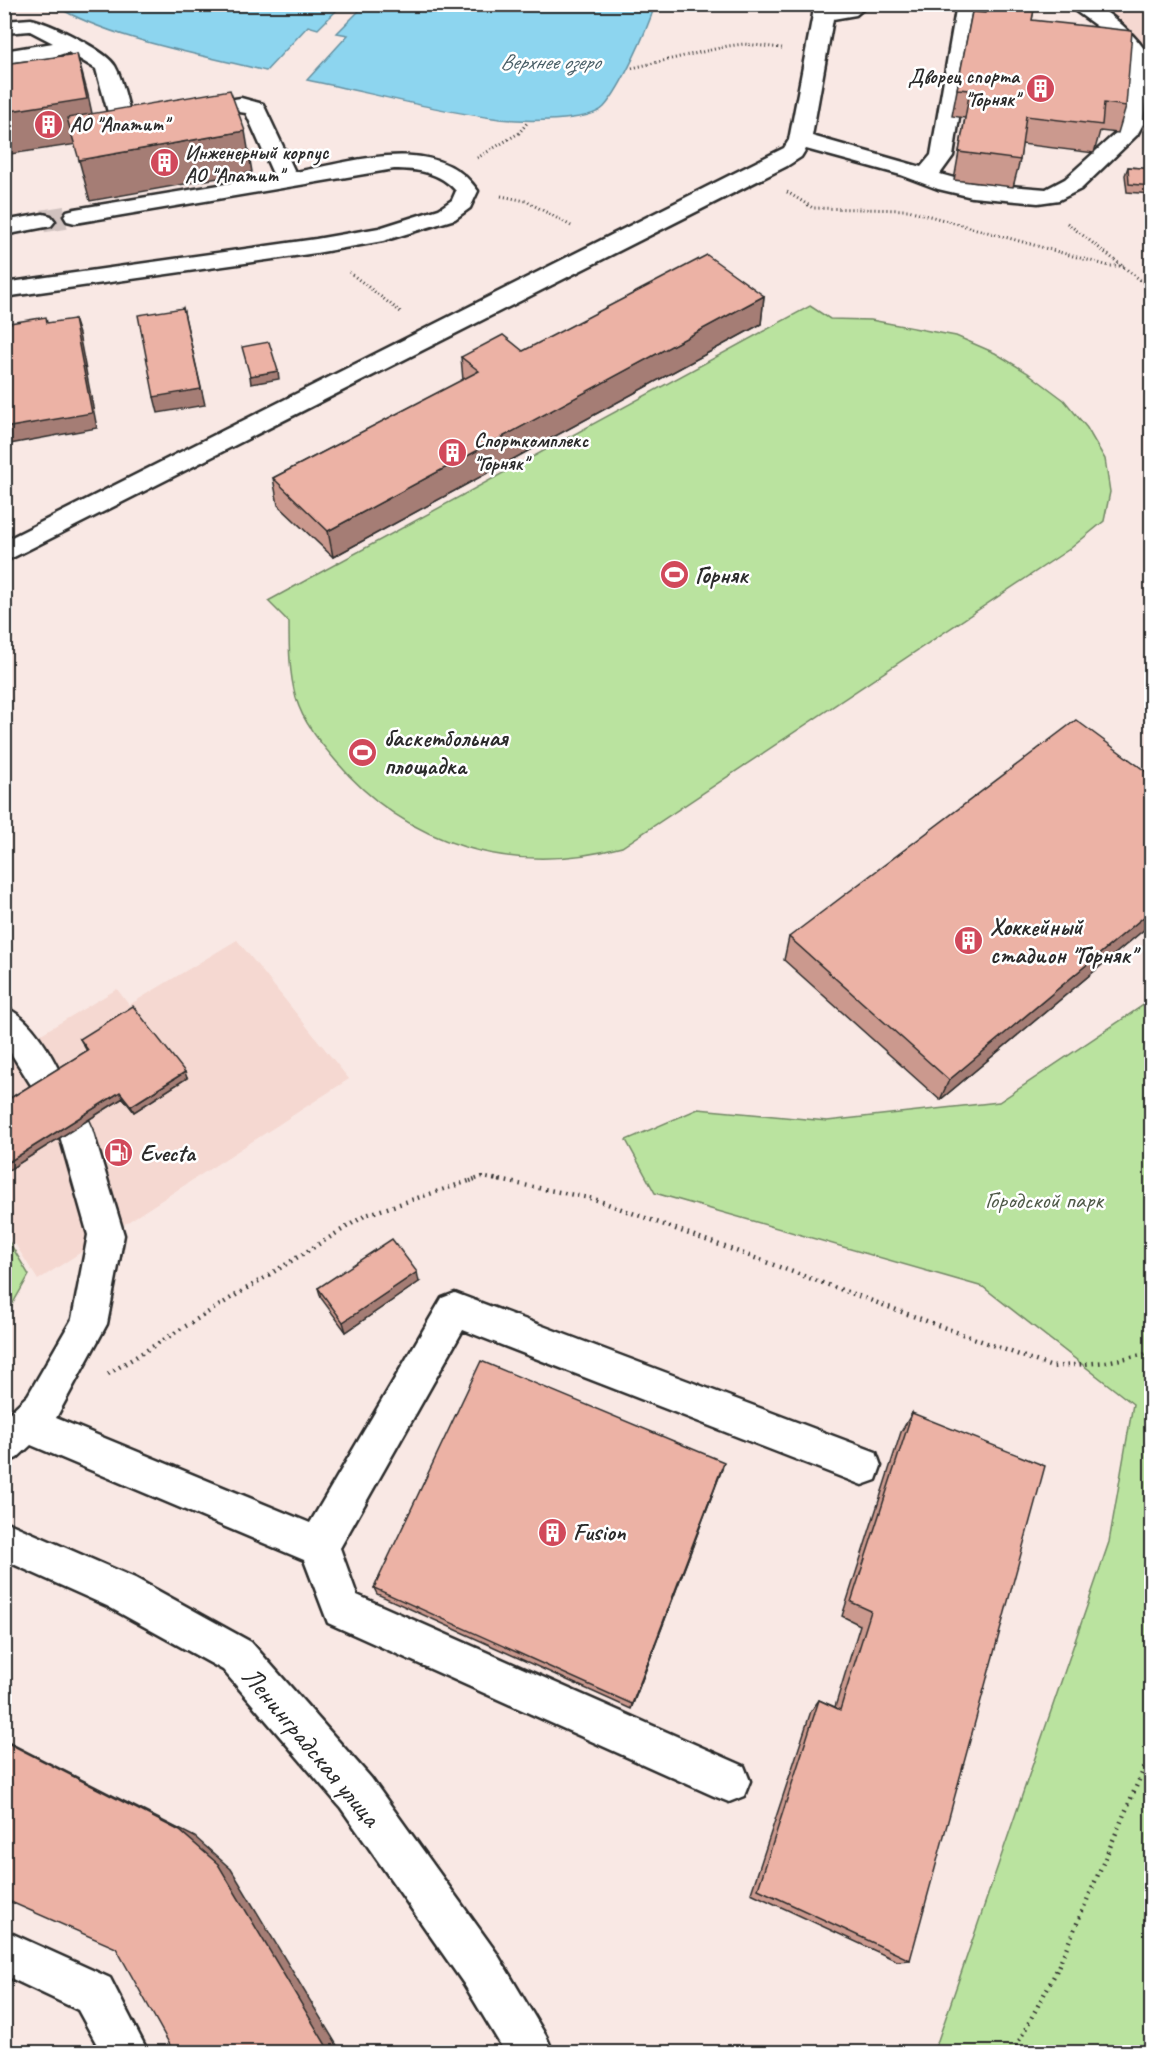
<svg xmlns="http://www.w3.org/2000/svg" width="1156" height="2057" font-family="Caveat,sans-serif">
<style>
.built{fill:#f5d8d1}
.green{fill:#bae39f;stroke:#728765;stroke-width:1.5}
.water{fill:#8dd5ef;stroke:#6691a1;stroke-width:1.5}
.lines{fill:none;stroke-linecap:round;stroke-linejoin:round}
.minor-tunnel{stroke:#d0c2bf;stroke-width:23;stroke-dasharray:23 12;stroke-linecap:butt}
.minor-casing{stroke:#2b2b2b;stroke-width:5}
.path-far2{stroke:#2b2b2b;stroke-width:3;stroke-dasharray:1 3;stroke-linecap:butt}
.path-far1{stroke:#2b2b2b;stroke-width:4;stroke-dasharray:1.5 4.5;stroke-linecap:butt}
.path{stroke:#2b2b2b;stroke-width:4.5;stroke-dasharray:1.5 5;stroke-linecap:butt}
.minor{fill:#fff;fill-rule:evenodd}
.wall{fill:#cb998e;stroke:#2b2b2b;stroke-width:1.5}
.shaded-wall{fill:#a57d74;stroke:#2b2b2b;stroke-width:1.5}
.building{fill:#ecb2a5;stroke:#2b2b2b;stroke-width:1.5}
.labels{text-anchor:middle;stroke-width:5;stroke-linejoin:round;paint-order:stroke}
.far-poi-label{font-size:20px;font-weight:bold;fill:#2b2b2b;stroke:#fff;text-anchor:start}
.far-water-label{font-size:22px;font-style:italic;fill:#485e66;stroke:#fff}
.poi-label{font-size:24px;font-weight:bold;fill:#2b2b2b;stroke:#fff;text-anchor:start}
.park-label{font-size:24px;fill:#4f5948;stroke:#fff}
.near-street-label{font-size:28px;fill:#2b2b2b;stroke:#fff}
</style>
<rect width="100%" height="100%" fill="#f9e8e4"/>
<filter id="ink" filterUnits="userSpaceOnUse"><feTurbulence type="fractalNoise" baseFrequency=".0167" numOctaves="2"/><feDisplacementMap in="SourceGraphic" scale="12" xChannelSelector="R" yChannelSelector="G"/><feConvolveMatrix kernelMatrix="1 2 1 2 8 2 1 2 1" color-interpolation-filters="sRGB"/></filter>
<g filter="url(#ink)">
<path class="built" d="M1091 5H1151V56L1146 47Z
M237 940 349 1079 38 1280 5 1228 4 1056 117 989 129 1005Z"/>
<path class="green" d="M810 306 830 319 871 320 956 336 995 353 1028 373 1064 400 1087 428 1105 459 1110 492 1104 521 1071 548 622 847C514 877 407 846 335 760 319 741 303 722 296 698 289 673 289 647 289 622L268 601Z
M1151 1000V2052H934L1109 1542 1133 1404 983 1287 655 1193 626 1140 698 1109 827 1121 999 1102Z
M5 1235 29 1275 5 1317Z"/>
<path class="water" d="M54 5H342L318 29 308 26 266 71C202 55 109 39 54 5Z
M346 5H655C647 30 622 87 604 107 589 123 522 121 500 119 436 111 371 93 307 80L348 35 337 33 361 9Z"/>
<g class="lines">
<path class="minor-tunnel" d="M43 221 75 216"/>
<defs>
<path id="minor" d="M815 4H835V7L869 4 856 15 833 19 812 136 921 167 931 155 957 4H977L953 156 940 174 972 183 1046 189 1065 179 1117 132 1121 124 1127 57 1113 38 1066 4C1073 4 1083 3 1090 4 1109 10 1140 39 1149 57L1143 124 1137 135 1081 189 1059 200 1038 203 972 197 938 189 901 175 806 149 801 157 787 166 4 562V541L784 148 789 140Z
M31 19C49 23 106 50 115 66 123 80 126 100 131 115L241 98 263 104 295 172C353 162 438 132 478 191L470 208 455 219 383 241 316 253 4 297V283L316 239 379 228 439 209 452 200 456 191C440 172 417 169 394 169L75 223 67 221 64 216 67 211 75 209 274 176 246 113 233 111 122 130 114 128 111 123 96 69 68 52 53 57 4 63V51L53 43 30 31 4 33V21Z
M43 214 51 216 55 221 51 226 4 235V221Z
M4 1007C32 1017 53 1057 65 1083L60 1093 48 1098 36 1093 4 1042Z
M75 1114 87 1118 92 1129 124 1235 107 1324 56 1418 310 1523 442 1298 455 1293 876 1452 881 1466 876 1480 862 1485 463 1330 340 1548 357 1595 744 1766 750 1781 744 1796 729 1802 714 1796 328 1623 304 1560 31 1445 17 1458 4 1464V1418L28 1395 72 1319 88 1235 58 1129 63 1118Z
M4 1521 135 1578 251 1642 371 1778 496 1952 546 2036 553 2052H505L464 1984 341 1808 223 1670 107 1606 4 1560Z
M4 1930 110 1978 148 2052H101L78 2010 4 1975Z"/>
</defs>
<use href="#minor" class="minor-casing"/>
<path class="path-far2" d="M632 68 728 46 744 44 782 48
M477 158 519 133 527 123
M787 192 813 208 908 210 1109 266H1125
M501 196 526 201 573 227
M1067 223 1152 289
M349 272 402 313"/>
<path class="path-far1" d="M470 1181 482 1177 502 1181"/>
<path class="path" d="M494 1179 594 1199 1052 1367 1106 1362 1152 1353
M108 1374 366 1215 475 1179
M1013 2052 1055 1974 1152 1750"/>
<use href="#minor" class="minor"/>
</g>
<path class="wall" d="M986 4H1035L1032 20 1126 106 1118 133 1100 131 1094 153 1022 144 1020 160 1013 187 954 180 965 118 952 116 972 12 984 13Z
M1128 167 1152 169 1151 194 1127 192 1125 175Z
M764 296 761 324 333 557 278 505 273 478 463 380 461 357 523 351Z
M1152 776V923L940 1100 784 960 789 937Z
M80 1039 187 1078 134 1112 123 1098 4 1173V1102L87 1051Z
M419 1282 346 1332 321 1298 318 1288Z
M912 1413 910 1960 897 1961 751 1893 811 1711 819 1700 835 1707 860 1625 842 1616 901 1432Z
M722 1469 631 1709 377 1594 374 1588Z"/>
<path class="shaded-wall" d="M77 54 88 95 98 141 4 155V112Z
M245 131 252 172 90 201 79 160Z
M764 296 761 324 333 557 328 531Z
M183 308 205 405 158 413 154 397Z
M74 319 79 334 97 428 4 445V428Z
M278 371 279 379 251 384 250 376Z
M1152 910V923L940 1100 949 1080Z
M185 1072 187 1078 134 1112 131 1106Z
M120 1092 123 1098 4 1173V1165Z
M417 1272 419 1282 346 1332 343 1322Z
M724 1462 722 1469 631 1709 632 1704Z
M4 1740 195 1837 231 1869 341 2052H330Z"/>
<path class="building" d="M987 4H1035L1032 20 1132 31 1126 106 1104 103 1102 125 1026 116 1020 160 959 152 970 90 957 89 972 12 985 13Z
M77 54 87 99 4 112V64Z
M230 90 245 131 79 160 67 118Z
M1128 167 1152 169V186L1129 184Z
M707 255 764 296 328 531 273 478 479 371 461 357 503 335 523 351Z
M183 308 201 389 154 397 138 315Z
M46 317 47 323 74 319 92 413 4 428V324Z
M269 342 278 371 250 376 242 347Z
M1076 720 1152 776V910L949 1080 789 937Z
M133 1006 185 1072 131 1106 120 1092 4 1165V1102L88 1050 80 1039Z
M392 1239 417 1272 343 1322 318 1288Z
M481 1361 724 1462 632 1704 374 1588Z
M912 1413 1045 1466 910 1960 758 1889 819 1700 840 1710 871 1611 851 1602Z
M4 1741 180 1831 218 1864 330 2052H174L116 1948 4 1899Z"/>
</g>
<defs>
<symbol id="building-disc" viewBox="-11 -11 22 22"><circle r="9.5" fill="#d1495b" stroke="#fff"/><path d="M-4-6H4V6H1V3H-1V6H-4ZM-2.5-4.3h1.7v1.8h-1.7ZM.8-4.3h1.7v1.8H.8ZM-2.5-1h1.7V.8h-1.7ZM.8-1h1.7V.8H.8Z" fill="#fff"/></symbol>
<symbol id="stadium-disc" viewBox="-11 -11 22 22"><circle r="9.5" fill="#d1495b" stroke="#fff"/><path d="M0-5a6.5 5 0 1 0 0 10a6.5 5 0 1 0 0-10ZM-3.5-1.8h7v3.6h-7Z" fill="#fff"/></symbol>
<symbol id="fuel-disc" viewBox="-11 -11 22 22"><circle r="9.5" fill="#d1495b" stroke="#fff"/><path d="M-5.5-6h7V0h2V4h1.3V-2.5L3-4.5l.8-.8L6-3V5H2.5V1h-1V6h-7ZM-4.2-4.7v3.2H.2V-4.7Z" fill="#fff"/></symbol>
</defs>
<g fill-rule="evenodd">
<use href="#building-disc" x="1024" y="72" width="33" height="33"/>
<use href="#building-disc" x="32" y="108" width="33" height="33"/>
<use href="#building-disc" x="148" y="146" width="33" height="33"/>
<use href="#building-disc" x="436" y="436" width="33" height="33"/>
<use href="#stadium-disc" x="658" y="558" width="33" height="33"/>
<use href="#stadium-disc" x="346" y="736" width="33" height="33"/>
<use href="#building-disc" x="952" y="924" width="33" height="33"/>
<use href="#fuel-disc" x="102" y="1136" width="33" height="33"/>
<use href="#building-disc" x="536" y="1516" width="33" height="33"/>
</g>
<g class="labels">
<g class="far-poi-label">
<text x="1019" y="83" text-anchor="end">Дворец спорта<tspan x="1019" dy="23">"Горняк"</tspan></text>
<text x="70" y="131">АО "Апатит"</text>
<text x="185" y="159">Инженерный корпус<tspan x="185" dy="23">АО "Апатит"</tspan></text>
<text x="474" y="447">Спорткомплекс<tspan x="474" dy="23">"Горняк"</tspan></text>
</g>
<g class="far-water-label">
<text x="550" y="69">Верхнее озеро</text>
</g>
<g class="poi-label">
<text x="695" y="583">Горняк</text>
<text x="384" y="746">баскетбольная<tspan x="384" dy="28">площадка</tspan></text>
<text x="990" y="935">Хоккейный<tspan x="990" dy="28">стадион "Горняк"</tspan></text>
<text x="140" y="1161">Evecta</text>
<text x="573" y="1540">Fusion</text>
</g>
<g class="park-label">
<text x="1044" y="1208">Городской парк</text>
</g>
<g class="near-street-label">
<text transform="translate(312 1746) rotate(50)" y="10">Ленинградская улица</text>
</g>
</g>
<rect width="1156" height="2057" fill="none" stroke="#fff" stroke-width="24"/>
<rect x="12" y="12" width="1132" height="2033" fill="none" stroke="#2b2b2b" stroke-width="2" filter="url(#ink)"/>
</svg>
